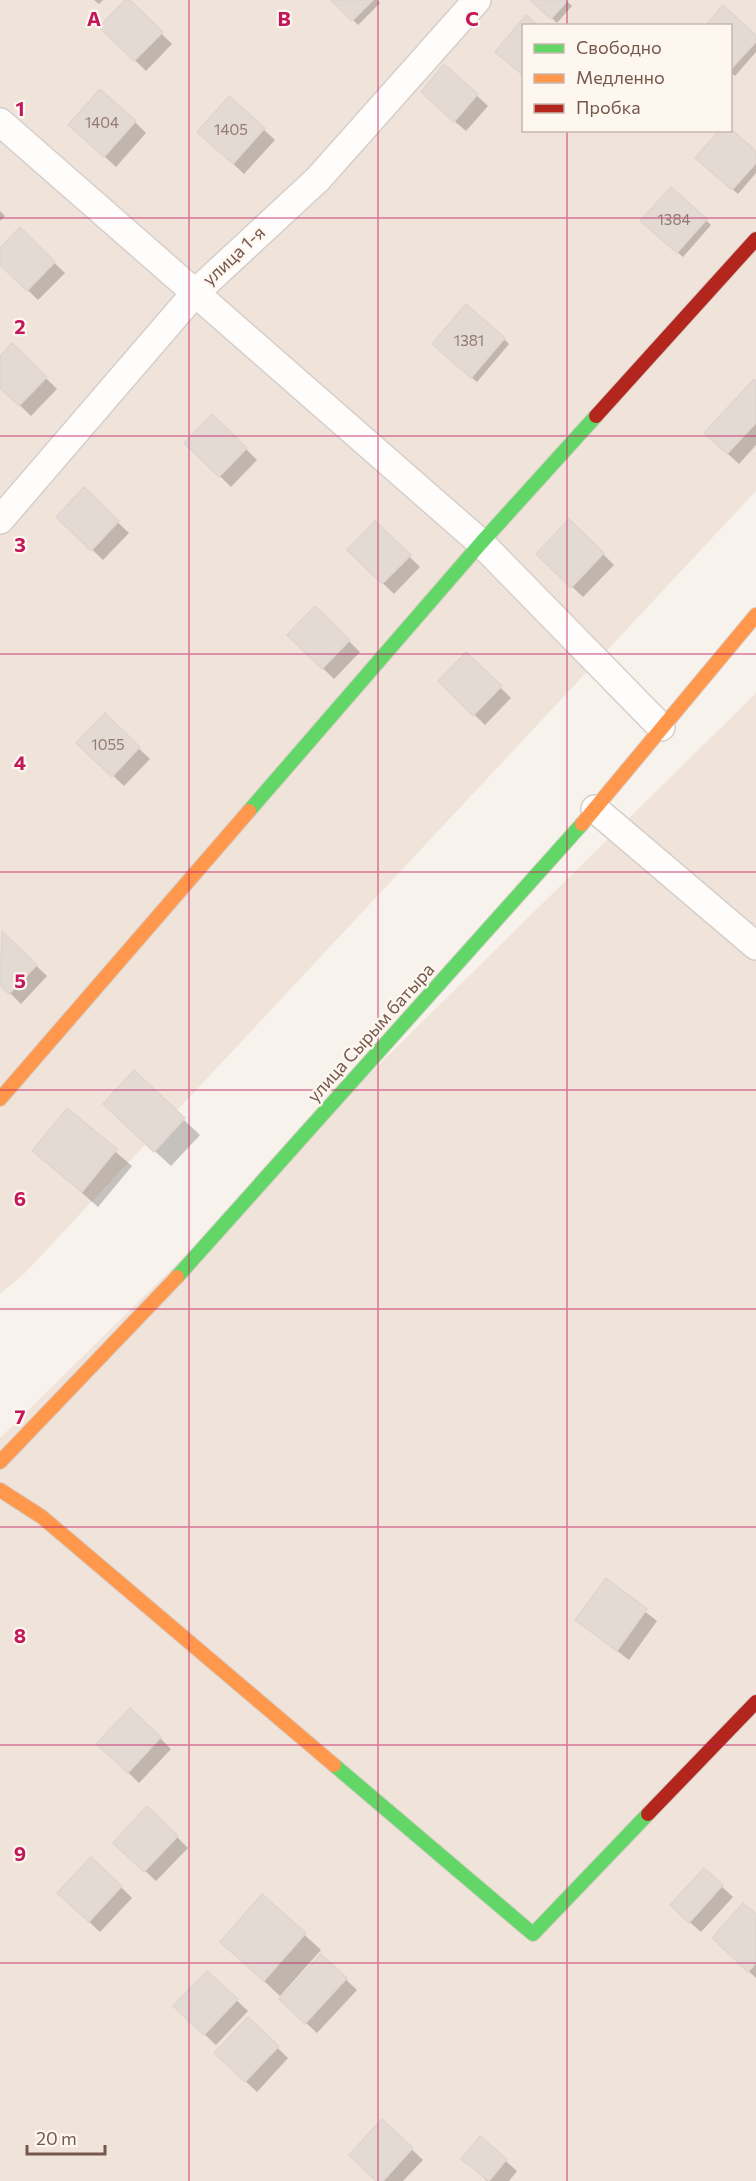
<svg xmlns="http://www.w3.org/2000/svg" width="756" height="2181" font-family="Commissioner,sans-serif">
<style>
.residential{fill:#f0e4da;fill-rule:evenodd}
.shadow{fill:#0003}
.building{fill:#e3dad4;stroke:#e0d5cf;stroke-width:1.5}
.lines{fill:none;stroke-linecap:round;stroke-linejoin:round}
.street-casing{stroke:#d6cec9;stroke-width:30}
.fast-casing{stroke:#d6cec8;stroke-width:16}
.slow-casing{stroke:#d6cec8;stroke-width:16}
.jam-casing{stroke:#d6cec8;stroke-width:16}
.street{stroke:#fefdfc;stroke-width:27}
.fast{stroke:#63d668;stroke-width:14}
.slow{stroke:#ff974d;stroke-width:14}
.jam{stroke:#b3261e;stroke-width:14}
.grid{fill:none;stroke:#c2185b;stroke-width:1.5;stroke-opacity:0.55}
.labels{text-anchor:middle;stroke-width:4.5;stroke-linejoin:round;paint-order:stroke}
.number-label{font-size:15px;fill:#927a71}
.street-label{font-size:18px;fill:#74584d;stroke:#fef7ef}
.grid-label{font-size:20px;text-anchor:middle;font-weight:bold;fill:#c2185b;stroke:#fef7ef;stroke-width:4.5;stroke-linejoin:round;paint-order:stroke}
</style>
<rect width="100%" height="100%" fill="#f7f2ec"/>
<path class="residential" d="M0 0H756V491L25 1273 0 1294ZM524 26H730V130H524Z
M756 693V2181H0V1438Z"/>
<path class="shadow" d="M94 0H103L99 4Z
M127 0 172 44 146 71 101 27Z
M333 0H377L380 3 358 25Z
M532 0H566L572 6 557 23Z
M730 26 756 37V52L735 76 730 72Z
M445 66 488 106 466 131 433 103Z
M229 98 275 140 244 174 210 142Z
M135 122 146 133 116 167 81 135Z
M756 153V173L738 194 702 163Z
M0 211 5 216 0 221Z
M706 220 711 225 683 257 647 226Z
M20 230 65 273 38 300 0 263V250Z
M504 339 509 344 477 382 439 349Z
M12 345 57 389 31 416 0 386V358Z
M756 383V445L739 464 717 444Z
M212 416 257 460 231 487 186 443Z
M84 490 129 533 103 560 58 517Z
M375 523 420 567 394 594 349 550Z
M603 554 614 565 583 597 549 565Z
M315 608 360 652 334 679 289 635Z
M466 654 511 698 485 725 440 681Z
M105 716 150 759 124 786 79 743Z
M2 933 47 976 21 1004 0 983Z
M134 1073 200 1135 171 1166 121 1120Z
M67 1110 132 1166 98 1207 34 1151Z
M606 1581 657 1621 629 1660 577 1620Z
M160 1738 171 1749 139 1783 109 1754Z
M177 1837 188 1848 156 1881 126 1853Z
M704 1870 733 1897 701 1932 683 1916Z
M121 1887 132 1898 100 1932 70 1904Z
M262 1896 321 1950 280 1996 222 1942Z
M756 1916V1978L724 1948Z
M321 1956 357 1990 317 2033 292 2010Z
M207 1973 248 2011 216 2045 186 2017Z
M248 2019 288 2058 257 2092 227 2064Z
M382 2121 423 2160 403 2181H378Z
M480 2138 517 2171 509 2181H487L463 2159Z"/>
<path class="building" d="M125 0H130L163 32 134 61 99 27Z
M331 0H373L352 21Z
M530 0H568L551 19Z
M723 5 756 35V42L730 70V26H705Z
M526 15 539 26H524V76L495 52Z
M444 64 478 94 454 122 421 92Z
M100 89 136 121 104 157 68 125Z
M229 96 265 128 233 164 197 132Z
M730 128 756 151V163L732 190 695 158 720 130H730Z
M671 187 707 219 677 253 640 221Z
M20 227 55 262 27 291 0 265V248Z
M466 304 505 338 471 378 432 344Z
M12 343 47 377 19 406 0 388V356Z
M754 379 756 381V423L727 454 704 433Z
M212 414 247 448 219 477 184 443Z
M84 487 119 521 91 551 56 517Z
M569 519 604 553 571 588 536 554Z
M375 521 411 555 382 584 347 550Z
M315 606 350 640 322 669 287 635Z
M466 652 502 686 473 716 438 681Z
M105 713 140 747 112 777 76 743Z
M2 931 37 965 9 994 0 985Z
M134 1070 185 1118 154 1152 103 1104Z
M67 1108 117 1149 82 1192 32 1151Z
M606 1578 647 1609 617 1651 575 1620Z
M130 1708 161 1737 128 1773 96 1744Z
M147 1806 178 1836 144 1872 113 1843Z
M91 1857 122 1886 89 1922 57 1893Z
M704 1868 723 1885 689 1923 670 1905Z
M262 1894 306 1933 264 1981 220 1942Z
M743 1903 756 1914V1963L748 1972 712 1938Z
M321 1954 347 1978 305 2024 279 1999Z
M207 1971 238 1999 204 2035 173 2006Z
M248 2017 279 2046 245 2082 214 2053Z
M382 2119 413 2148 383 2181H376L349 2155Z
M480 2136 507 2159 489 2181 461 2159Z"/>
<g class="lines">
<defs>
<path id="street" d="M0 122 481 543 661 727
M0 520 195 293 318 179 477 0
M595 809 756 946"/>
<path id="fast" d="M249 811 481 543 596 416
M177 1277 582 824
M334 1765 533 1934 648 1814"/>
<path id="slow" d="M582 824 756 615
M0 1099 249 811
M0 1462 177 1277
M0 1490 42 1517 334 1765"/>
<path id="jam" d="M596 416 756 239
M648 1814 756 1702"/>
</defs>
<use href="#street" class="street-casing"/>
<use href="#fast" class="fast-casing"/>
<use href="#slow" class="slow-casing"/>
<use href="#jam" class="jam-casing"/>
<use href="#street" class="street"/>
<use href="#fast" class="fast"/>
<use href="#slow" class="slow"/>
<use href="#jam" class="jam"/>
</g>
<path class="grid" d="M189 0V2181M378 0V2181M567 0V26M567 130V2181M0 218H756M0 436H756M0 654H756M0 872H756M0 1090H756M0 1309H756M0 1527H756M0 1745H756M0 1963H756"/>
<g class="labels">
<g class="number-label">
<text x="102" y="128">1404</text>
<text x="231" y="135">1405</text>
<text x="674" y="225">1384</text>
<text x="469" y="346">1381</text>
<text x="108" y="750">1055</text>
</g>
<g class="street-label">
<text transform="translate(234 256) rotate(-43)" y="6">улица 1-я</text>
<text transform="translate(371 1033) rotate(-48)" y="6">улица Сырым батыра</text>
</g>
</g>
<g class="grid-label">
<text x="94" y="26">A</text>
<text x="284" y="26">B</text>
<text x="472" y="26">C</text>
<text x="20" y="116">1</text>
<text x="20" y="334">2</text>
<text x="20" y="552">3</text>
<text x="20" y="770">4</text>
<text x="20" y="988">5</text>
<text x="20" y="1206">6</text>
<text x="20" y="1424">7</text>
<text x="20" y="1643">8</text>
<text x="20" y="1861">9</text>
</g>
<rect x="522" y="24" width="210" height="108" fill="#fef7ef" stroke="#c7b7ae" stroke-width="1.5"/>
<rect x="534" y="44" width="30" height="9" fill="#63d668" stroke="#c7b7ae" stroke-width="1.5"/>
<text x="576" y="54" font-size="18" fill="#74584d">Свободно</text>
<rect x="534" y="74" width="30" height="9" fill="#ff974d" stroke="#c7b7ae" stroke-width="1.5"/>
<text x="576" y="84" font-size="18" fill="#74584d">Медленно</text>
<rect x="534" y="104" width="30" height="9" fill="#b3261e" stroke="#c7b7ae" stroke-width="1.5"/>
<text x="576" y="114" font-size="18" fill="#74584d">Пробка</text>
<path d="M27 2145v9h78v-9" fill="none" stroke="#74584d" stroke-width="3"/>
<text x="36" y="2145" font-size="18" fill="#74584d" stroke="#fef7ef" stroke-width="4.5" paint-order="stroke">20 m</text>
</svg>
